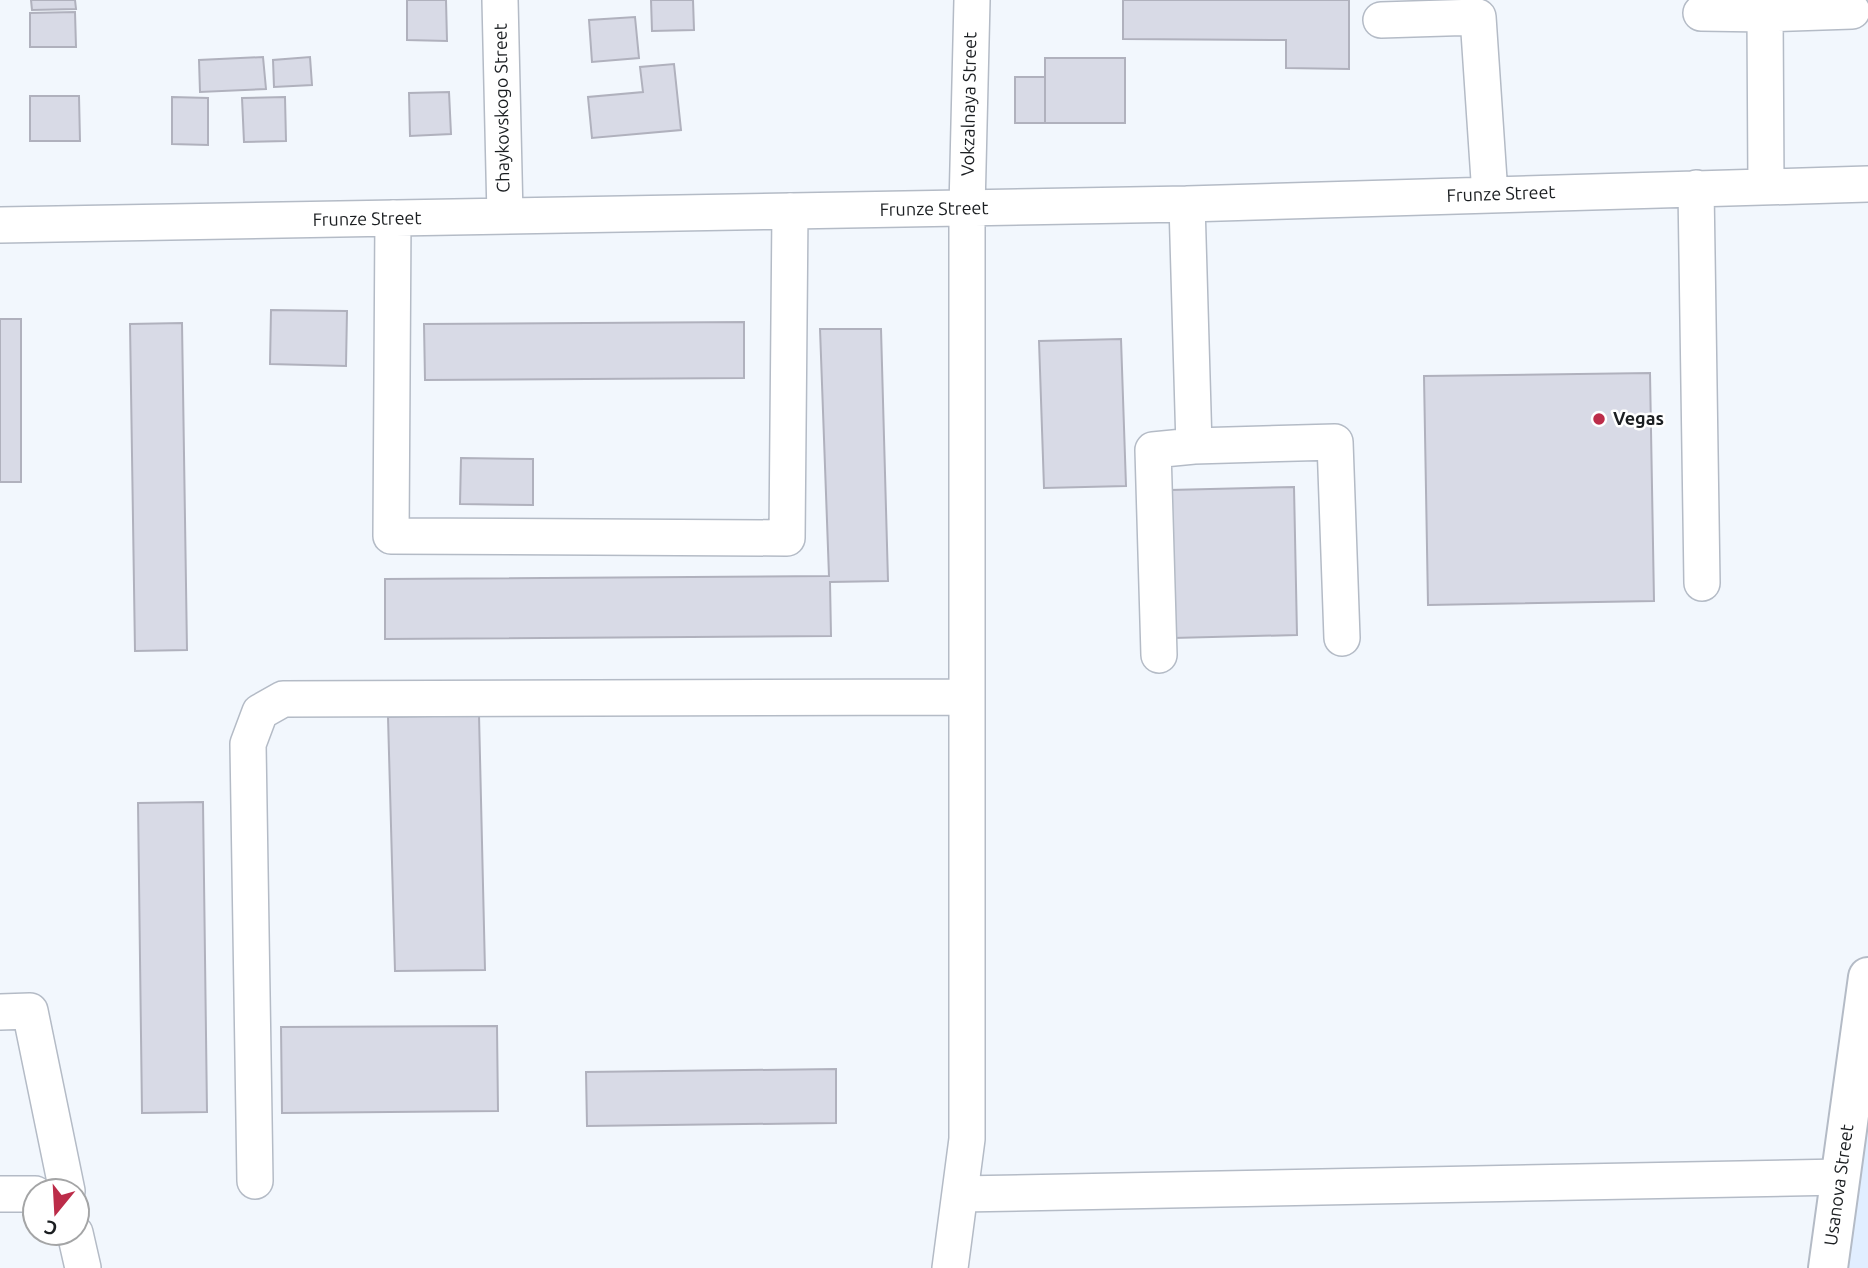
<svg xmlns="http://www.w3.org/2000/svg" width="1868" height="1268" font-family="Ubuntu,sans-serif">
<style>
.built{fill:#e1eeff}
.building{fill:#d8dae6;stroke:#b0b1bd;stroke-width:2}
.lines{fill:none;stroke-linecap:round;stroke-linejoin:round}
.minor-casing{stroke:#b4bbc6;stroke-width:38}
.major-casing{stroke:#b4bbc6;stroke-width:42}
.minor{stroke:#fff;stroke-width:35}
.major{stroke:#fff;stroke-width:38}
.poi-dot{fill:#bc2c49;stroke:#fff;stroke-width:2.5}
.labels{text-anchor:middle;stroke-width:5;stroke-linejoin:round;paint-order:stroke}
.street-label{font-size:18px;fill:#1b1e21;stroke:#fff}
.poi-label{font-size:18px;font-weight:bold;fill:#1b1e21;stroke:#fff;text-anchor:start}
</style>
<rect width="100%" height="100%" fill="#f2f7fd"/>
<path class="built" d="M1868 977V1268H1828Z"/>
<path class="building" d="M31 0H75L76 9 32 10Z
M407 0H446L447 41 407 40Z
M651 0H693L694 30 652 31Z
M1123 0H1349V69L1286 68V40L1123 39Z
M75 12 76 47H30V13Z
M635 17 639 58 592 62 589 20Z
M263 57 266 89 200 92 199 60Z
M310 57 312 85 274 87 273 60Z
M1045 58H1125V123H1045Z
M674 64 681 130 592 138 588 97 643 92 640 67Z
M1015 77H1045V123H1015Z
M449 92 451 134 410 136 409 93Z
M30 96H79L80 141H30Z
M172 97 208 98V145L172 144Z
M285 97 286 141 244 142 242 98Z
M271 310 347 311 346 366 270 364Z
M0 319H21V482H0Z
M744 322V378L425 380 424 324Z
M182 323 187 650 135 651 130 324Z
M820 329H881L888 581 830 582 831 636 385 639V579L829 576Z
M1121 339 1126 486 1044 488 1039 341Z
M1650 373 1654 601 1428 605 1424 376Z
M461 458 533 459V505L460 504Z
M1294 487 1297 635 1173 638 1170 490Z
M479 715 485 970 395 971 388 717Z
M203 802 207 1112 142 1113 138 803Z
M497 1026 498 1111 282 1113 281 1027Z
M836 1069V1123L587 1126 586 1072Z"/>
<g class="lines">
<defs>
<path id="minor" d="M500 0 505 216
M1701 13 1765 14 1766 186
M1765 14 1852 11
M1381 20 1478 17 1490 195
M1696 188 1702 583
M1187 204 1194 446 1335 442 1342 638
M393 218 391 536 787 538 790 211
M0 225 1187 204 1868 184
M1159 655 1153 450 1194 446
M0 1012 30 1011 67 1191
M255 1181 248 744 260 712 283 699 967 697
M0 1194H35
M960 1194 1841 1177
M75 1233 83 1268
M950 1268 967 1139V208L972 0"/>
<path id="major" d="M1828 1268 1868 977"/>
</defs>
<use href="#minor" class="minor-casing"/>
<use href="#major" class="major-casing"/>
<use href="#minor" class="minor"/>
<use href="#major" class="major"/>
</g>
<circle class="poi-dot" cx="1599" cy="419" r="7"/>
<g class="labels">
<g class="street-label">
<text transform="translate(969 104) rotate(-89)" y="6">Vokzalnaya Street</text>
<text transform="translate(502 108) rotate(-91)" y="6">Chaykovskogo Street</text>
<text transform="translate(1501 194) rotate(-2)" y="6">Frunze Street</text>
<text transform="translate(934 209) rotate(-1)" y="6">Frunze Street</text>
<text transform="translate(367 219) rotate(-1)" y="6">Frunze Street</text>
<text transform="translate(1839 1185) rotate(-82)" y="6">Usanova Street</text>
</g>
<g class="poi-label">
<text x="1613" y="425">Vegas</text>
</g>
</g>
<g transform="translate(56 1212) rotate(198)"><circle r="33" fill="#ffffff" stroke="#a4a5a6" stroke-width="2"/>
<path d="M0-5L12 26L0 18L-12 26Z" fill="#bc2c49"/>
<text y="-10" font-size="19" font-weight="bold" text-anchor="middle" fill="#1b1e21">С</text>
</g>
</svg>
